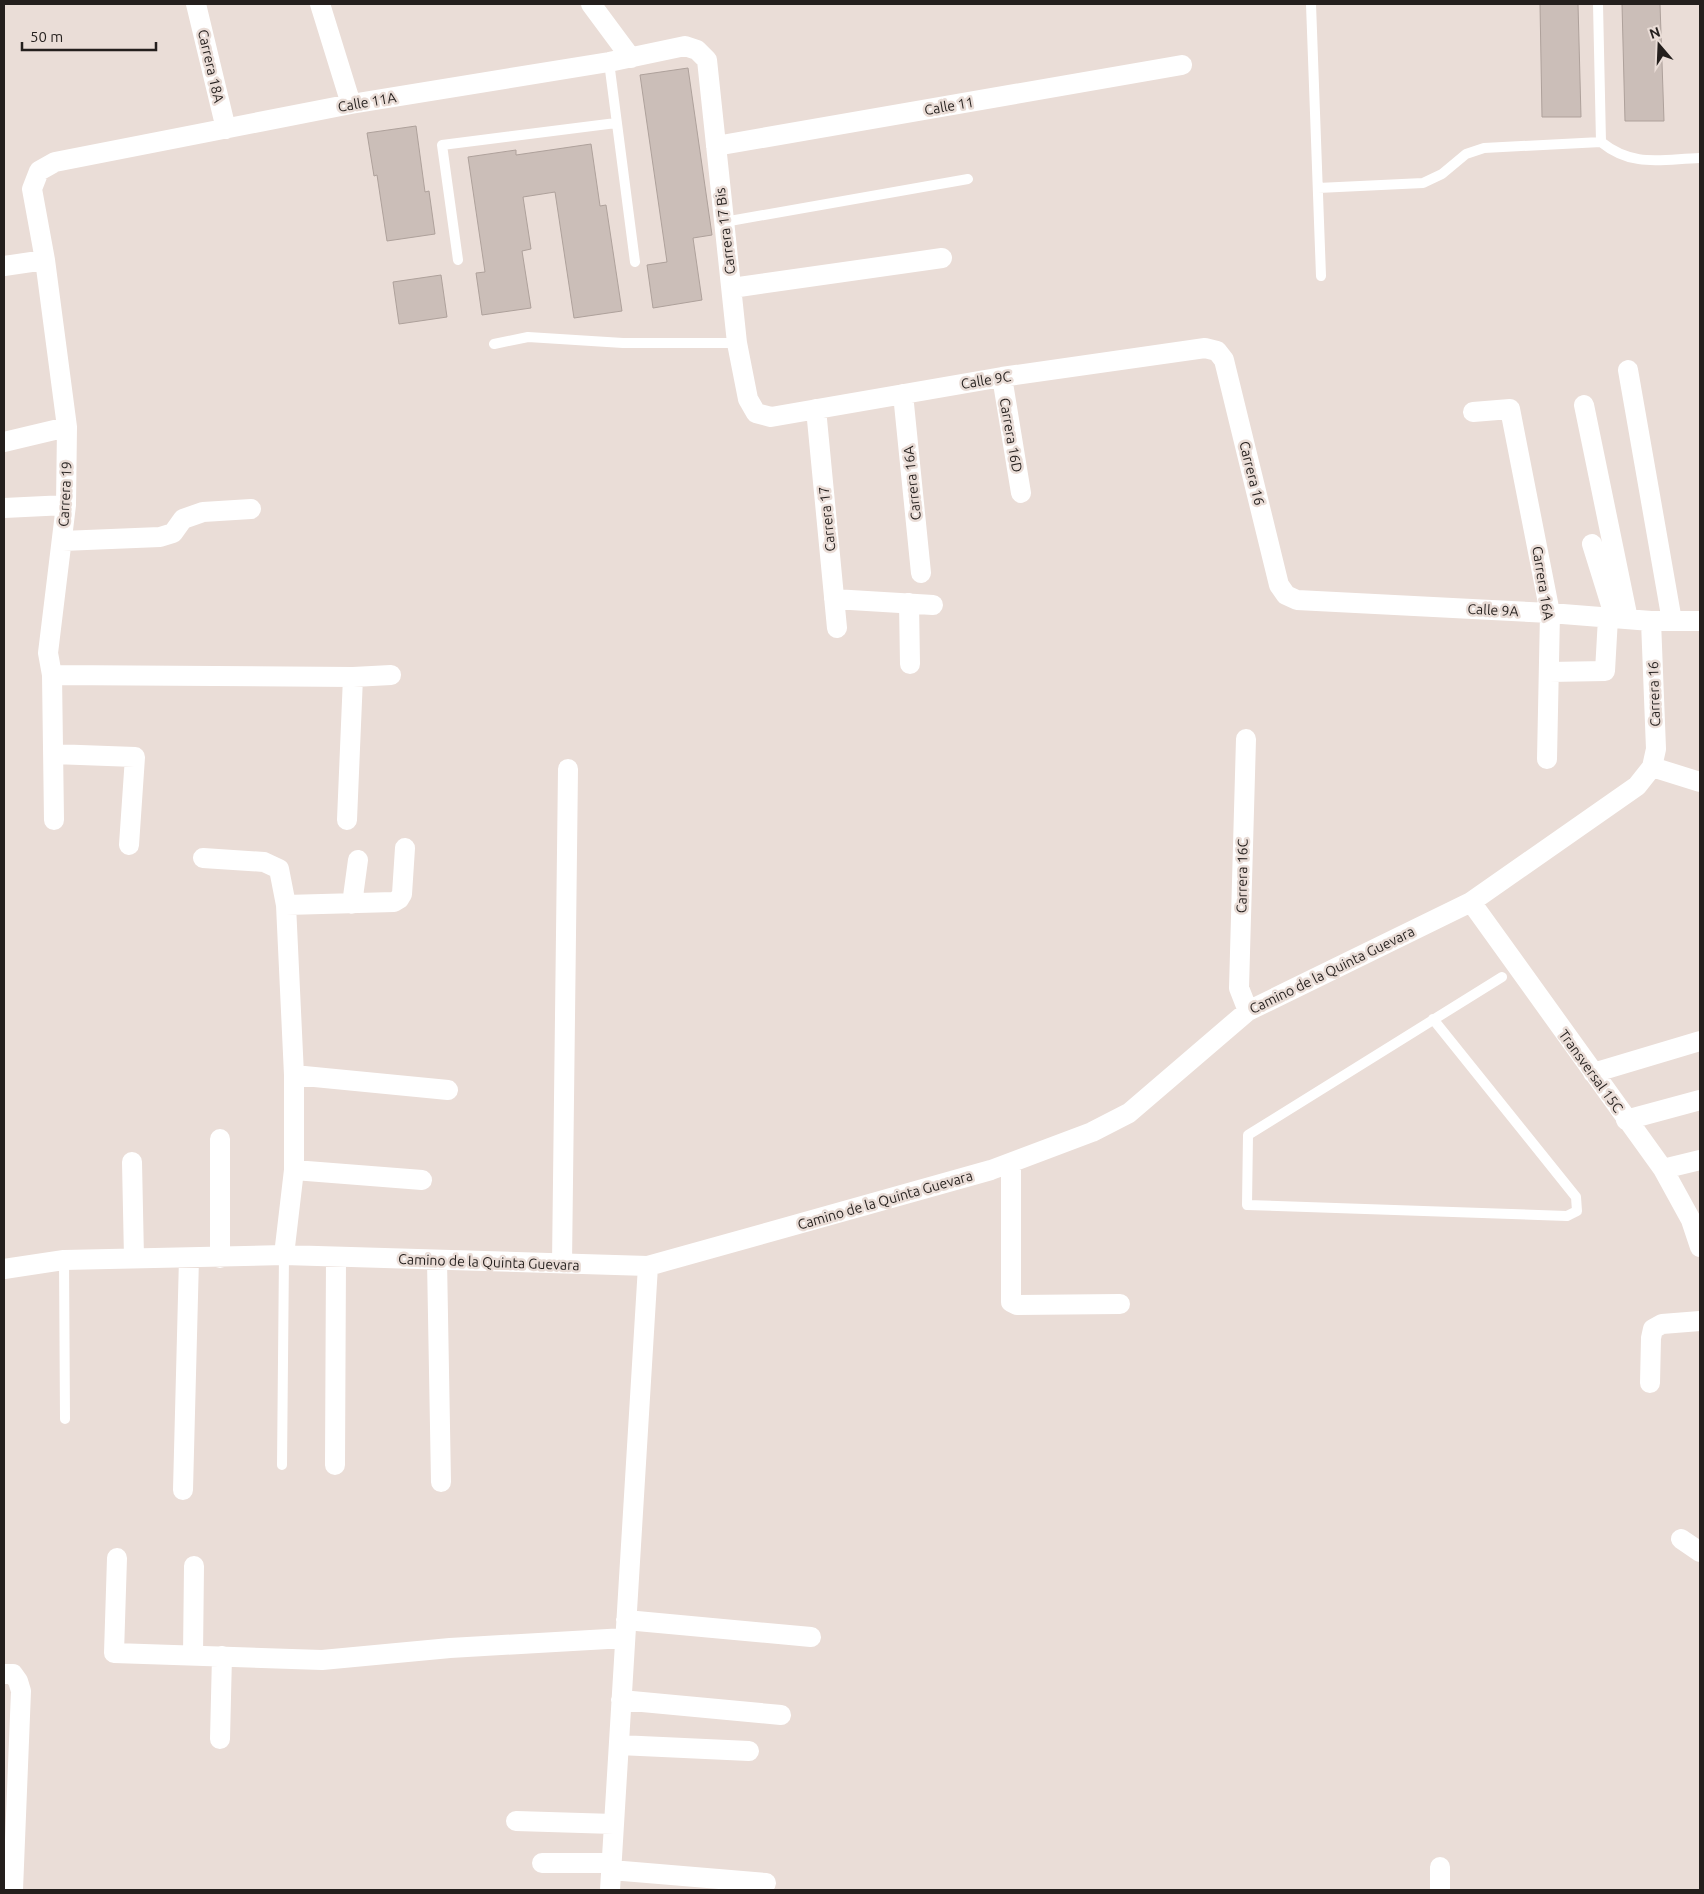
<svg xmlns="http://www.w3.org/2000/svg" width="1704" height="1894" font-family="Ubuntu,sans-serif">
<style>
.building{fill:#cbbeb8;stroke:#aea19b}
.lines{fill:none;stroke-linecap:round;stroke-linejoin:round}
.lane{stroke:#fff;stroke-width:10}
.street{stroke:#fff;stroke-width:20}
.labels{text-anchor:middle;stroke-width:5;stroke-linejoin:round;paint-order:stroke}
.street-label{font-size:14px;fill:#241f1d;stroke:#eaddd7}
</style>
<rect width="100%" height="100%" fill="#eaddd7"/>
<path class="building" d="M1540 4H1578L1581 117H1542Z
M1622 4H1660L1664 121H1625Z
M688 68 712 235 693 238 702 300 653 308 647 265 667 262 640 75Z
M416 126 425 192 429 191 435 234 387 241 377 175 374 176 367 133Z
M591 144 600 206 606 205 622 311 574 318 555 192 523 197 531 249 522 251 531 308 482 315 476 273 485 272 468 157 516 150V155Z
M441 275 447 317 399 324 393 282Z"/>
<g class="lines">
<path class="lane" d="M1311 4 1321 276
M1598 4 1601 142
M609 62 635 262
M1318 188 1423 183 1442 174 1466 154 1484 148 1601 142C1633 168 1662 159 1700 158
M724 222 968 179
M458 260 442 145 616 123
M494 344 528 337 623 343H737
M1433 1019 1576 1197 1577 1211 1567 1216 1247 1205 1248 1135 1502 977
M64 1260 65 1419
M282 1465 284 1255"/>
<path class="street" d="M196 4 226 129
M320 4 351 104
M591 4 631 58
M716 146 1182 65
M4 266 45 260
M732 288 942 258
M1628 370 1672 621
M1002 377 1021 493
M903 394 921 573
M1584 405 1628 619
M816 409 837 628
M1473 412 1510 409 1550 613 1547 759
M4 442 67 427
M4 508 66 505
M62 541 160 537 173 533 183 519 203 512 251 509
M1592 544 1615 618
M834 599 933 605
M909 603 910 664
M1549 672 1605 671 1608 618
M52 675 353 677 391 675
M1246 739 1239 988 1248 1011
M53 754 135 757 129 845
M1652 767 1700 782
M54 820 52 675 48 653 66 505 67 427 45 260 32 189 39 171 55 162 351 104 609 62 685 46 697 50 707 60 737 343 748 399 756 413 771 417 1002 377 1205 348 1217 351 1224 360 1279 585 1286 595 1297 600 1550 613 1651 621H1700
M347 820 353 677
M203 858 264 862 279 869 286 905 294 1075V1170L284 1255
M1471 902 1663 1169 1691 1220 1700 1247
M352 904 358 860
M286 905 394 902 399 899 402 894 405 848
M1593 1073 1700 1041
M294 1075 448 1090
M1626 1120 1700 1100
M132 1162 134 1258
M1011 1163V1302L1017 1305 1120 1304
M1663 1169 1700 1160
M294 1170 422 1180
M220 1258V1139
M437 1260 441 1482
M562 1264 568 769
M4 1269 64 1260 284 1255 648 1266 991 1170 1092 1132 1129 1113 1248 1011 1471 902 1637 786 1652 767 1656 749 1651 621
M1650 1383 1651 1338 1653 1329 1662 1324 1700 1321
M335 1465 336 1258
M183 1490 189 1258
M1681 1539 1700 1552
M117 1558 114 1653 322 1660 450 1648 625 1638
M626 1620 811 1637
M193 1655 194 1566
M4 1674H13L18 1681 21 1691 13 1890
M621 1700 781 1715
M220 1739 222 1656
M619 1745 749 1751
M516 1821 614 1824
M542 1863H612
M611 1870 766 1883
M610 1890 648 1266
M1440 1890V1867"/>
</g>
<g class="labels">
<g class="street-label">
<text transform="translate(211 66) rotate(77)" y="5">Carrera 18A</text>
<text transform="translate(367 102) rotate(-10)" y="5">Calle 11A</text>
<text transform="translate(949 106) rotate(-10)" y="5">Calle 11</text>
<text transform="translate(725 231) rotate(-97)" y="5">Carrera 17 Bis</text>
<text transform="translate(986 380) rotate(-9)" y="5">Calle 9C</text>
<text transform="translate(1011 435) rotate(80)" y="5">Carrera 16D</text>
<text transform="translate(1252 473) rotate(76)" y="5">Carrera 16</text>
<text transform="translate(912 483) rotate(-96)" y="5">Carrera 16A</text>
<text transform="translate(65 494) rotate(-87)" y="5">Carrera 19</text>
<text transform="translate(827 519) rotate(-96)" y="5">Carrera 17</text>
<text transform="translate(1543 583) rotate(81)" y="5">Carrera 16A</text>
<text transform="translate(1493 610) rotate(3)" y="5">Calle 9A</text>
<text transform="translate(1654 694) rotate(-92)" y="5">Carrera 16</text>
<text transform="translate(1242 876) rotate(-89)" y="5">Carrera 16C</text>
<text transform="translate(1332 970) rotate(-26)" y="5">Camino de la Quinta Guevara</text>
<text transform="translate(1591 1071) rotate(54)" y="5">Transversal 15C</text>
<text transform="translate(885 1200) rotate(-16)" y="5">Camino de la Quinta Guevara</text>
<text transform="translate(489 1262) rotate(2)" y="5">Camino de la Quinta Guevara</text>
</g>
</g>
<rect width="1704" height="1894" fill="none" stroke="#241f1d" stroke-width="10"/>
<g transform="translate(1659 45) rotate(341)" stroke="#eaddd7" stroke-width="4" paint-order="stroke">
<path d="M0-4L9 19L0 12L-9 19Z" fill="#241f1d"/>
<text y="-8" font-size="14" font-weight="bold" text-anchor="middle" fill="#241f1d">N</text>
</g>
<path d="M22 42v8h134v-8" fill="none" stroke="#241f1d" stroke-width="2.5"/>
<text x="30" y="42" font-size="15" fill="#241f1d" stroke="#eaddd7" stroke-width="4" paint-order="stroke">50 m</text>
</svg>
